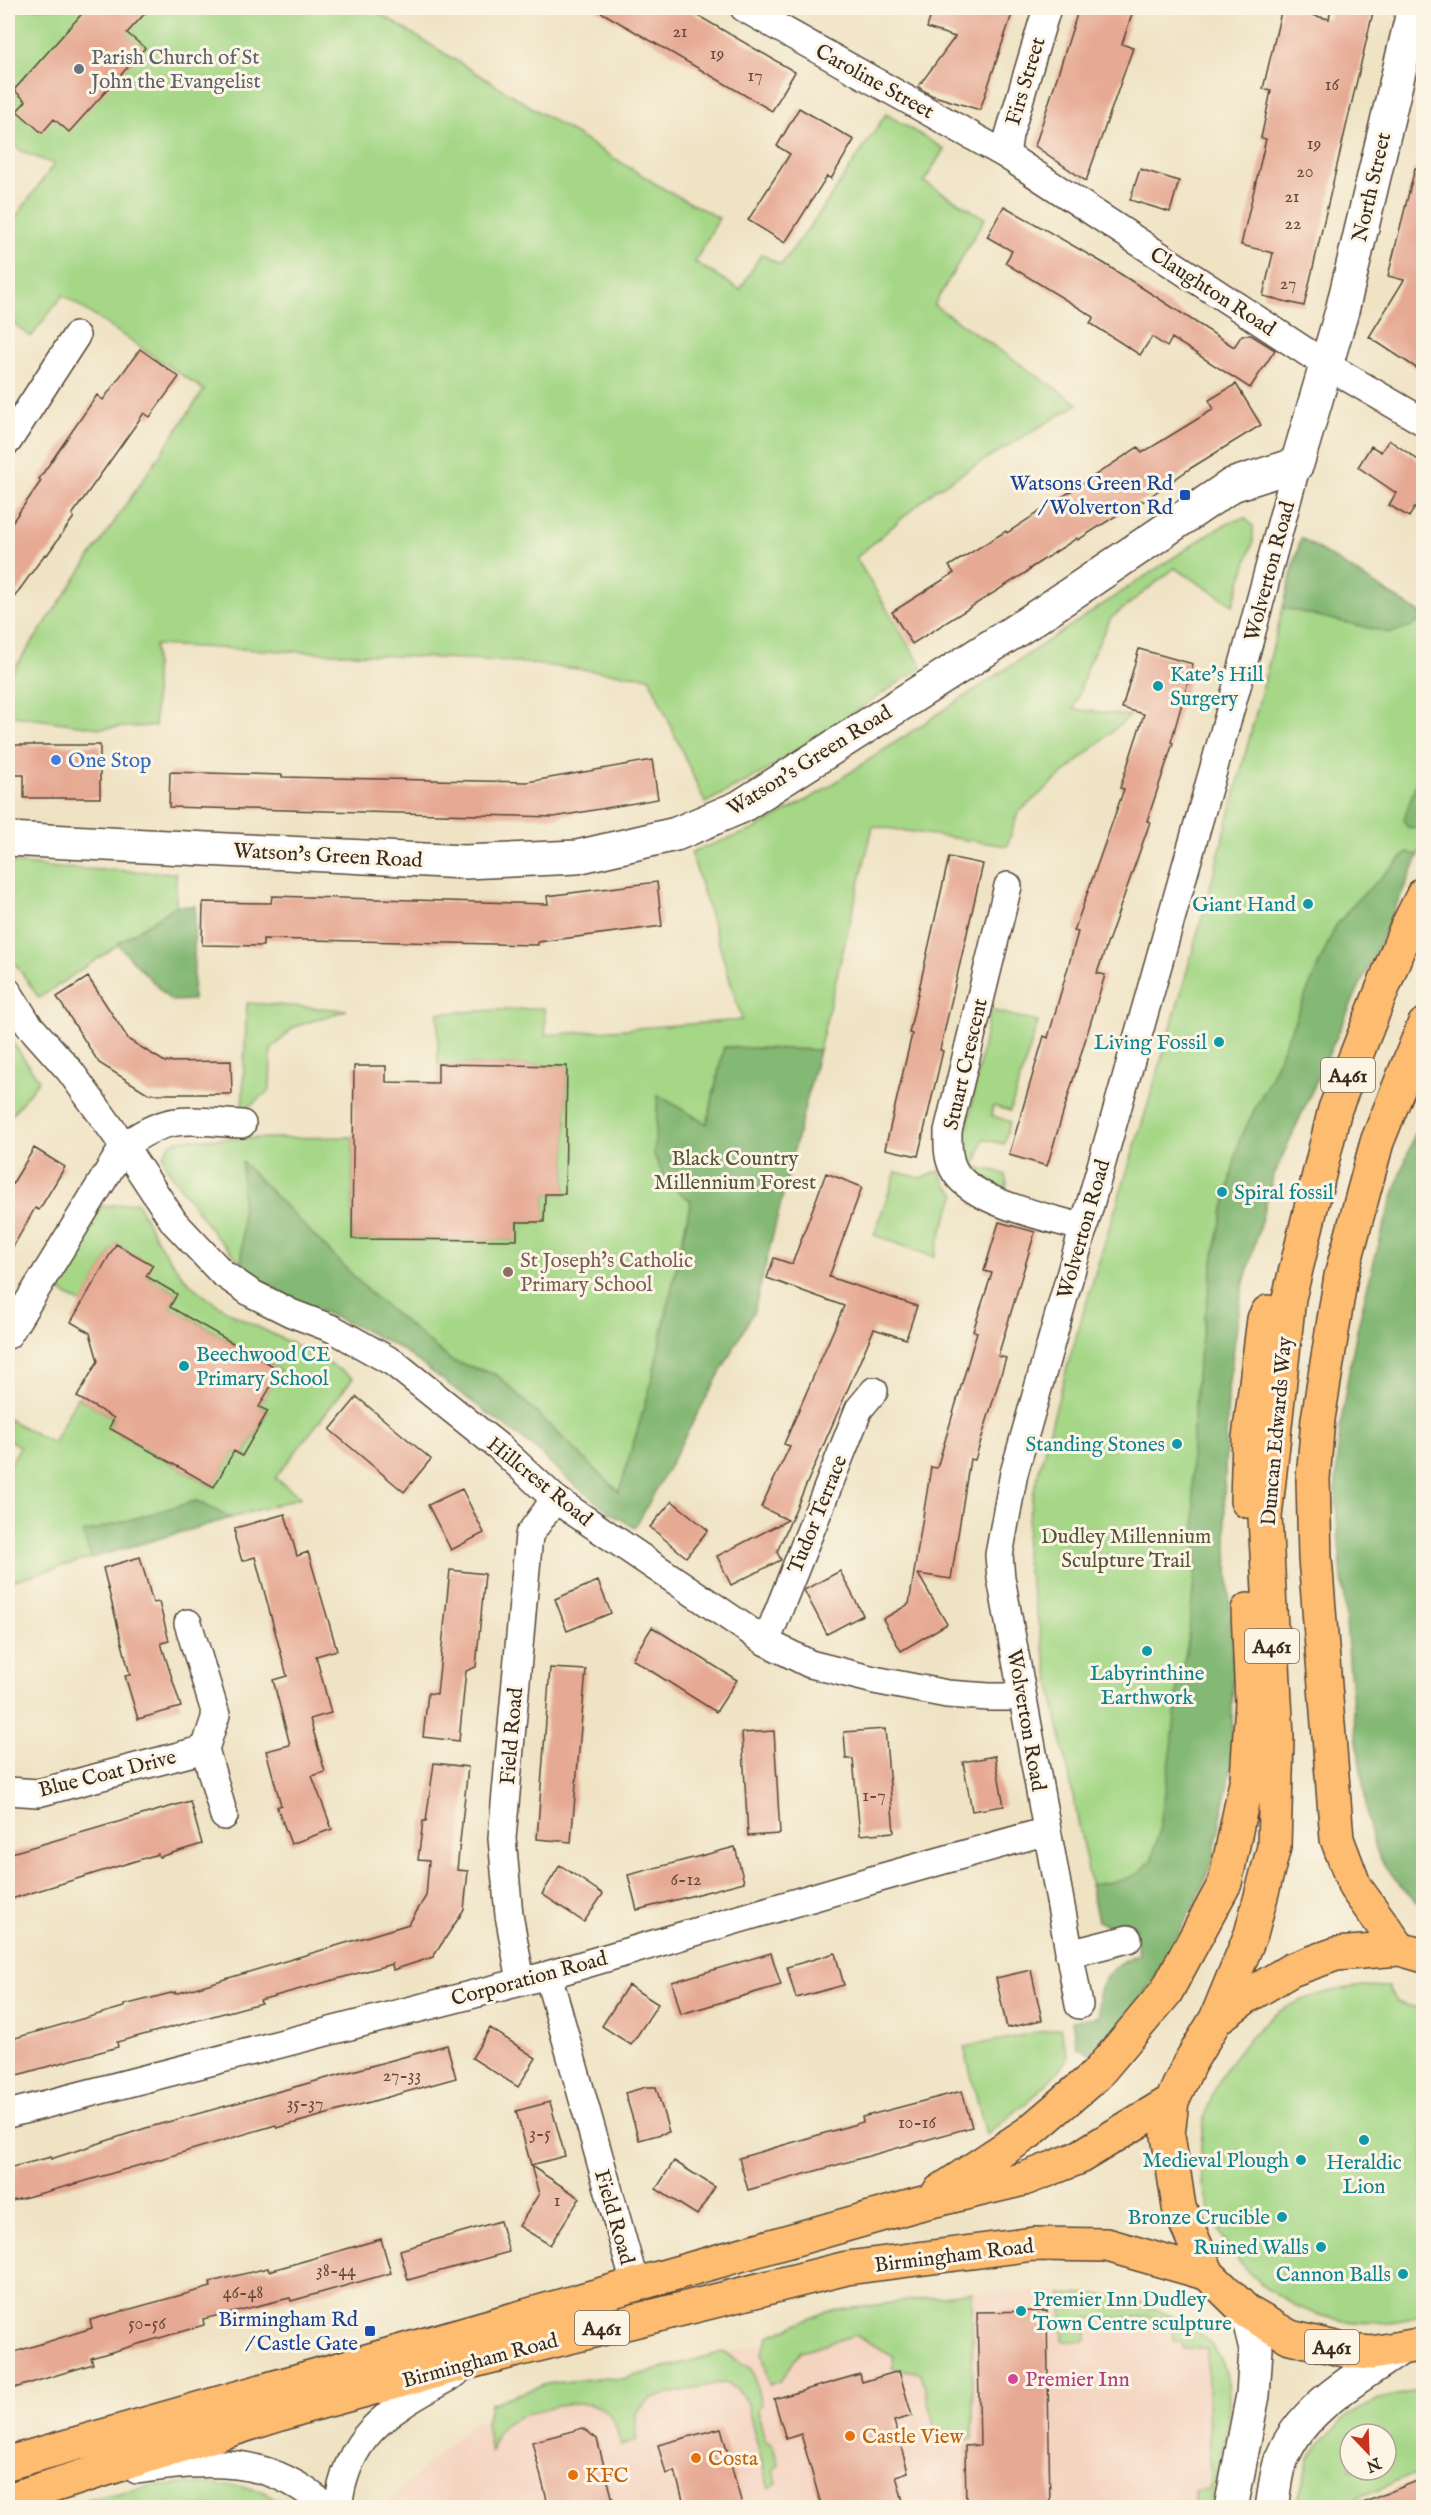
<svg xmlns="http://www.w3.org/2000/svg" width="1431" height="2515" font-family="'IM FELL English',serif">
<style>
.built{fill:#f4d3c0}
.green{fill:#a5d787;stroke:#708052;stroke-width:1.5;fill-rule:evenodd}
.forest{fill:#84b874;stroke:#607149;stroke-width:1.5}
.building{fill:#e6a993}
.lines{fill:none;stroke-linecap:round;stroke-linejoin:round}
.minor-casing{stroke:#564637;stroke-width:30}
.tertiary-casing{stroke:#564637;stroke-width:36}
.trunk-casing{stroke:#564637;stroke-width:36}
.minor{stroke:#fff;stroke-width:27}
.tertiary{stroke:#fff;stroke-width:33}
.trunk{stroke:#fdbc70;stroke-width:33}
.worship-dot{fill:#6b7280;stroke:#fcf5e5;stroke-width:2}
.transit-dot{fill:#1a4fb4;stroke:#fcf5e5;stroke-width:2}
.culture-dot{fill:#0f9aa8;stroke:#fcf5e5;stroke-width:2}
.shop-dot{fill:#3f7fe0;stroke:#fcf5e5;stroke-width:2}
.education-dot{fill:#8d6e63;stroke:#fcf5e5;stroke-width:2}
.hotel-dot{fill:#d1479c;stroke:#fcf5e5;stroke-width:2}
.food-dot{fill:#e8710a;stroke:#fcf5e5;stroke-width:2}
.labels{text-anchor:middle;stroke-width:6;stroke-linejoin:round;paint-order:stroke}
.number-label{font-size:18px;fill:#664a3b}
.shield{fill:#fcf5e5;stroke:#75675a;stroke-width:1.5}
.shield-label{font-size:20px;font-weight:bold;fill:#3b2a1e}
.worship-label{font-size:21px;fill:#5b616d;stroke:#fcf5e5;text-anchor:start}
.street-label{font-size:21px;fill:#3b2a1e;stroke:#fcf5e5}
.transit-label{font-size:21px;fill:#164399;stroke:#fcf5e5;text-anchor:end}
.culture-label{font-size:21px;fill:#0d838f;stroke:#fcf5e5;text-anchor:end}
.shop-label{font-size:21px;fill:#366cbe;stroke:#fcf5e5;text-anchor:start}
.park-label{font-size:21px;fill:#565538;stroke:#fcf5e5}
.education-label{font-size:21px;fill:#785e54;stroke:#fcf5e5;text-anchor:start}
.hotel-label{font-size:21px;fill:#b23c85;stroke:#fcf5e5;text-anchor:start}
.food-label{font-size:21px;fill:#c56008;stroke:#fcf5e5;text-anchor:start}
</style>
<rect width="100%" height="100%" fill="#fcf5e5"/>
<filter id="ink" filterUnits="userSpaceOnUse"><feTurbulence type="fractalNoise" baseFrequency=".0167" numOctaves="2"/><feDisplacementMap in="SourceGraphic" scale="12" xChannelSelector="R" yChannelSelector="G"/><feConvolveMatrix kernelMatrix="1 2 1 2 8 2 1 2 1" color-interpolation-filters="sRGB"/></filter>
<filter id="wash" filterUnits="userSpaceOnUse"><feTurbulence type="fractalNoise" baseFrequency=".008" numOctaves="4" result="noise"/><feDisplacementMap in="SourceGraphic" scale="24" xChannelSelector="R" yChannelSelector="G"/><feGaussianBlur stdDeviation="1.35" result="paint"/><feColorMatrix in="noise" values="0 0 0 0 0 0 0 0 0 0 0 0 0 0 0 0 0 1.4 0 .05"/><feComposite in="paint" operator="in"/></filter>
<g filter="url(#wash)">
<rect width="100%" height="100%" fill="#efe3c4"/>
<path class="built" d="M1045 2291 1131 2300 1192 2327 1216 2348 1229 2386V2404L1225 2437 1210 2507 381 2508 471 2424 852 2320 950 2306 972 2292Z"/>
<path class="green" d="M8 8H371L664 189 719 218 695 262 740 290 761 254 781 265 824 207 886 114 944 149 924 182 985 218 934 305 1078 404 936 489 856 558 922 667 764 772 705 803 649 677 506 661 155 645V726L100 728 8 715V678L204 390 63 295 31 337 8 319V221L16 217 54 164 21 151 8 140Z
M1245 518 1253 526V542L1233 605 1175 568 1111 618 1088 664 1074 709 1130 716 1018 813 1007 846 873 826 819 1050 724 1047 707 1124 658 1096 667 1183 691 1200 651 1384 620 1493 497 1375 452 1361 373 1296 243 1163 242 1263 216 1237 166 1167 163 1155 171 1143 185 1139 353 1137 352 1239 516 1240 517 1222H544L545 1194H565L567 1066 438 1064V1013L544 1008 546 1035 742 1020 691 852 753 830 819 793 1215 530 1233 521Z
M1301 538 1423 615V843L1273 1177 1242 1290 1228 1388 1224 1496 1233 1664 1231 1769 1213 1857 1199 1896 1112 1927 1098 1921 1025 1556C1026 1507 1043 1458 1055 1411 1085 1299 1122 1191 1155 1081 1209 902 1254 719 1301 538Z
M8 862 58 868 176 873V906L39 998 8 953Z
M247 1003 347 1010 294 1027 271 1050 270 1090 242 1112Z
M990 1010 1038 1022 1010 1111 993 1106 991 1115 1010 1122 1004 1144 983 1139 975 1167 997 1171 1005 1175 1007 1184 1005 1192C981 1183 966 1177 963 1149Z
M8 1036 39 1080 8 1120Z
M940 1171 946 1185 956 1194 943 1227 934 1257 874 1235 896 1172 921 1178Z
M137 1202C152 1233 170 1266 196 1289 226 1314 263 1329 297 1346 316 1355 334 1367 353 1378L275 1478 301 1497 231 1518 196 1501 84 1533 91 1558 8 1582V1468L20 1447 8 1439V1419L53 1443 77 1397 114 1418 109 1428 213 1487 234 1451 243 1456 268 1411 259 1407 280 1370 170 1307 177 1294 146 1276 152 1265 116 1244 82 1304 53 1287 100 1207Z
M1363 1986 1388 1987 1396 2002 1424 2010 1423 2315C1384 2327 1346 2325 1308 2311 1196 2268 1165 2127 1247 2041 1258 2029 1271 2016 1285 2008 1310 1995 1335 1989 1363 1986Z
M1060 2028 1068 2057C1048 2088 1015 2112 986 2135L964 2047Z
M972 2292 973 2439 938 2441 921 2373 892 2368 894 2356 855 2335 801 2351 780 2381 770 2385 762 2352 769 2336 825 2312Z
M1062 2294C1084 2295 1108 2294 1131 2299 1142 2302 1154 2308 1165 2313 1205 2331 1231 2356 1229 2403 1228 2439 1216 2473 1210 2507H1194V2491L1210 2489 1207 2349H1183L1182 2342 1174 2341 1173 2317 1087 2318 1086 2341H1063Z
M723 2352 752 2369 761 2404 758 2411 765 2441 773 2445 778 2464 773 2470 777 2484 769 2489 746 2401 737 2390 727 2383 714 2384 651 2398 636 2413V2441L621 2446C618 2435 616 2421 607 2412 590 2394 524 2411 505 2424 496 2430 494 2442 491 2452L486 2423 490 2404 547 2384 598 2378 623 2379Z
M1423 2390V2471L1335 2507H1296L1309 2459 1325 2438 1351 2413 1378 2399ZM1350 2434H1386V2470H1350Z
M206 2484C234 2486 265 2484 285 2507H63L100 2497 156 2485Z"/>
<path class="forest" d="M1301 538 1423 615V618L1412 626 1390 633 1283 608Z
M1423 763V829L1407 827 1404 819Z
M1407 853 1419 855 1273 1177 1242 1290 1228 1388 1224 1496 1233 1664 1231 1769 1213 1857 1199 1896 1154 1978 1132 2012 1093 2054 1077 2048 1072 2021 1100 2016C1093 1984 1110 1966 1139 1954L1134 1926 1112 1927 1098 1921 1090 1885 1123 1880 1139 1873 1152 1859 1159 1832 1172 1747 1178 1684 1187 1648 1197 1552 1191 1457 1198 1364 1214 1255 1239 1141 1271 1076 1335 927 1356 901Z
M176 906H195L193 1000 171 1001 117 944Z
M724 1047 819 1050 754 1311 635 1528 611 1513 572 1483 533 1447 401 1349 364 1330 293 1299 262 1281 242 1263V1162L373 1296 452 1361 497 1375 619 1492 651 1384 691 1201 667 1183 654 1155 658 1095 707 1124Z
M1423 1112V1908C1403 1889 1384 1871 1374 1845 1368 1828 1367 1808 1364 1791 1354 1731 1350 1672 1345 1611 1341 1558 1332 1502 1338 1449 1350 1333 1382 1220 1423 1112Z
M196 1501 231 1518 91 1558 83 1533Z"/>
<g id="blocks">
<path class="building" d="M87 8H150L127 33 145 48 69 132 54 119 42 133 17 111 26 101 14 90Z
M594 8H685L795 72 772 111Z
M933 8H1014L980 110 931 95 918 87 955 37 927 28Z
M1079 8H1134L1122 44 1133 48 1086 181 1035 146Z
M1282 8 1329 19 1331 8H1374L1304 306 1263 296 1273 253 1241 245 1266 139 1261 138 1271 91 1263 89Z
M799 108 854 140 831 179 827 176 785 243 748 220 790 154 777 146Z
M1415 168 1424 169V373L1369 337 1404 280 1388 276Z
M1140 169 1179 181 1170 212 1130 200Z
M1004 206 1105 264 1234 347 1242 335H1251L1275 350 1250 388 1172 338 1167 347 1152 337 1140 355 1090 323 1094 317 1005 263 1012 251 987 237Z
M140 349 179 377 150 417 144 413 72 515 74 517 47 555 45 554 8 606V528L41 481 39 479 97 395 103 400Z
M1236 384 1261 425 1191 468 1142 502 1141 500 1078 540 1077 538 1029 569 1030 570 912 644 892 612 954 573 949 566 1006 531 1007 533 1138 447 1142 453 1214 409 1209 400Z
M1389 440 1424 464V513L1415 507 1409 517 1389 505 1396 493 1358 467 1371 446 1381 452Z
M1139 649 1193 664 1171 742 1173 743 1147 821 1150 822 1097 973 1105 975 1047 1166 1009 1155 1044 1036 1048 1038 1078 932 1074 931 1124 789 1120 788 1144 714 1122 708Z
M11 745H100V798H24V775H11Z
M652 760 658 799 554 817 169 807 170 772 282 775V777L527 782Z
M949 857 983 864 940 1050 943 1051 918 1156 885 1149 912 1034 909 1033Z
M657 882 662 926 538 942V945L263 939V946L202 945 203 902 271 903 272 896 548 904 547 896Z
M88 977 129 1040 165 1062 231 1061 232 1094H149L99 1063 57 997Z
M438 1064 567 1066 565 1194H545L544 1222H517V1240L352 1239 354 1066H386V1082L438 1083Z
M34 1148 65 1167 39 1210 35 1208 8 1256V1191Z
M826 1173 862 1187 829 1277 917 1306 906 1339 874 1329 777 1552 781 1560 731 1585 717 1556 788 1520 761 1507 790 1446 784 1444 844 1306 767 1278 774 1258 792 1264Z
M999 1222 1035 1232 998 1356 1006 1358 975 1460 970 1459 951 1579 918 1574 947 1624 901 1651 883 1619 909 1604 931 1467 937 1468 977 1332 973 1331 992 1273 984 1271Z
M116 1244 153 1265 146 1276 177 1294 170 1307 280 1370 259 1407 268 1411 242 1456 234 1451 214 1487 109 1428 114 1418 77 1397 98 1361 90 1333 71 1322Z
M357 1397 431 1459 404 1492 330 1430Z
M462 1489 484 1533 451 1550 428 1505Z
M672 1501 708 1530 686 1557 650 1527Z
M285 1514 297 1556 308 1552 337 1650 316 1656 331 1713 310 1719 325 1772 312 1776 332 1829 291 1844 277 1807 281 1805 266 1751 290 1745 273 1680 287 1676 255 1557 242 1561 235 1538V1528Z
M140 1557 153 1603 159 1602 169 1641 161 1643 181 1707 138 1719 125 1676 130 1675 103 1568Z
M450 1570 485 1574 476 1667 466 1671 459 1741 423 1737 428 1693 437 1694Z
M840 1571 863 1615 827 1634 804 1590Z
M598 1581 611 1613 567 1631 555 1599Z
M652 1627 737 1680 716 1712 632 1659Z
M550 1668 586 1670 571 1842 537 1839Z
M885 1729 894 1832 860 1835 853 1759H846L844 1732Z
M774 1731 780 1834 748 1836 742 1733Z
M995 1756 1004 1806 972 1811 963 1762Z
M434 1763 468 1767 457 1870 468 1871 464 1910 433 1957 393 1970 392 1964 260 2000 261 2003 117 2042 118 2047 14 2076 8 2052V2040L124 2007V2005L175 1992V1994L409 1924 426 1896 429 1861 418 1860 423 1821H426Z
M190 1801 202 1844 159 1857 158 1854 8 1900V1854Z
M735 1847 744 1882 637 1910 628 1875Z
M560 1865 603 1894 584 1922 542 1894Z
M771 1953 781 1985 681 2014 672 1982Z
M835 1953 844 1985 796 1998 787 1967Z
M1031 1970 1042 2020 1007 2028 996 1978Z
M628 1985 658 2004 631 2045 602 2026Z
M490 2028 536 2058 518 2087 472 2058Z
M447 2045 456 2078 277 2128 276 2125 79 2183 8 2202V2168L51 2157V2159L146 2128Z
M646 2087H656L669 2132 639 2140 625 2093Z
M962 2091 972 2127 748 2190 739 2158 863 2122 862 2117Z
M550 2102 565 2156 531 2165 516 2111Z
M674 2161 715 2187 697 2215 656 2189Z
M531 2166 580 2198 550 2245 519 2226 539 2194Z
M500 2221 509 2252 408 2280 400 2250Z
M381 2239 391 2273 291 2301 290 2298 203 2319 204 2325 91 2358 93 2364 8 2390V2354L92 2328 90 2320 211 2287 210 2282 268 2268 269 2271Z
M1047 2311 1050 2508H966L965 2446 980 2445 977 2312Z
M899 2371 912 2416 894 2421 908 2472 896 2476 905 2508H822L801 2434 786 2439 774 2399 860 2374 862 2382Z
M583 2428 597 2439 615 2508H549L532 2442Z
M721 2428 743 2508H685L675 2471 666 2474 658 2445Z
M1424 2478V2508H1353V2507Z"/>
</g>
</g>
<g filter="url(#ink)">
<use href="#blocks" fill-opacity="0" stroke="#564637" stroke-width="1.5"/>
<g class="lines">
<defs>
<path id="minor" d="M744 8 1006 155 1328 366 1424 422
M1006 155 1009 135 1047 8
M8 441 76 336
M1008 886 948 1131C948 1143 947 1156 953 1168 969 1203 1049 1217 1084 1228
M8 992 28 1024 70 1071 124 1146 174 1222 222 1273 251 1293 291 1313 333 1329 394 1363 499 1447 555 1499 766 1642 810 1664 874 1680 947 1694 989 1697H1008L1022 1694
M8 1335 124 1146C169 1113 189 1121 242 1124
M188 1623 216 1715 205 1749 224 1816
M766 1642 859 1409 874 1391
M8 1791 38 1793 205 1749
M1069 1954 1128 1939
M548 1975 635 2284
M521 1981 509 1915 502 1838 529 1535 555 1499
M1079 2005 1001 1578 999 1555 1014 1473 1241 672 1297 464
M8 2114 548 1975 876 1879 1047 1831
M137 2470C208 2460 270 2454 327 2508
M338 2508C347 2429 394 2409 456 2373"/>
<path id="tertiary" d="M8 839 464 862 577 857 676 834 740 807 1029 622 1232 485 1297 464 1342 311 1414 8
M1231 2508 1253 2395 1256 2349 1247 2312
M1272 2508C1275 2492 1276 2472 1282 2458 1302 2407 1357 2379 1399 2349"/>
<path id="trunk" d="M1247 1501 1249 1438 1264 1319 1268 1312
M1400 1949 1355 1887 1337 1839 1315 1558 1313 1479 1318 1419 1341 1276 1377 1142 1424 1025
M1424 1956 1400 1949 1336 1954 1291 1970 1246 1997 1216 2019 1189 2064 1172 2101 1168 2135 1179 2207 1208 2274 1247 2312 1290 2337 1348 2351 1372 2353 1424 2344
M1216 2019 1251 1934 1274 1847 1277 1737 1265 1517 1289 1298 1335 1109 1406 929 1424 893
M939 2192 1028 2133 1096 2075 1166 1992 1225 1883 1247 1778 1252 1702 1248 1610
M8 2463 919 2204 1024 2179 1040 2173 1078 2158 1172 2101
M8 2500 306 2406 481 2359 847 2268 1034 2244 1107 2245 1208 2274"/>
</defs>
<use href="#minor" class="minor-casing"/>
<use href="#tertiary" class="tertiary-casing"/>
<use href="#trunk" class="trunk-casing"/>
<use href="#minor" class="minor"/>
<use href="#tertiary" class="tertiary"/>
<use href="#trunk" class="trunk"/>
</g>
</g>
<circle class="worship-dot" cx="79" cy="69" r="6"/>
<g class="transit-dot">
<rect x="1179" y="489" width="12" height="12" rx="3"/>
<rect x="364" y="2325" width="12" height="12" rx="3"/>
</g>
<g class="culture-dot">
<circle cx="1158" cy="686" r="6"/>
<circle cx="1308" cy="904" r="6"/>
<circle cx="1219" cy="1042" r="6"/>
<circle cx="1222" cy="1192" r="6"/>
<circle cx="184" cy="1366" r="6"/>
<circle cx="1177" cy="1444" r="6"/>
<circle cx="1147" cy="1651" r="6"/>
<circle cx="1364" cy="2140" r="6"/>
<circle cx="1301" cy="2160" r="6"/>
<circle cx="1282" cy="2217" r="6"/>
<circle cx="1321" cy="2247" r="6"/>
<circle cx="1403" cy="2274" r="6"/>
<circle cx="1021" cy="2311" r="6"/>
</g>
<circle class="shop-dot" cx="56" cy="760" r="6"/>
<circle class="education-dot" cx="508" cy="1272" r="6"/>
<circle class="hotel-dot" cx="1013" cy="2379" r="6"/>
<g class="food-dot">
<circle cx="850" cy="2436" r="6"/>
<circle cx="696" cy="2458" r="6"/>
<circle cx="573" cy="2475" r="6"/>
</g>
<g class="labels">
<g class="number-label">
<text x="680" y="37">21</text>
<text x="717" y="59">19</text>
<text x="755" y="81">17</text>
<text x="1332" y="90">16</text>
<text x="1314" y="149">19</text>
<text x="1305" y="177">20</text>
<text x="1292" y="202">21</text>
<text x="1293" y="229">22</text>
<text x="1288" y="289">27</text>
<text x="874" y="1801">1-7</text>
<text x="686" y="1885">6-12</text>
<text x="402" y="2081">27-33</text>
<text x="305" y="2109">35-37</text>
<text x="917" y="2128">10-16</text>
<text x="540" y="2139">3-5</text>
<text x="557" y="2206">1</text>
<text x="336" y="2276">38-44</text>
<text x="243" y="2298">46-48</text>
<text x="147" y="2329">50-56</text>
</g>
<g class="shield">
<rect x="1321" y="1058" width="54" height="34" rx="4.5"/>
<rect x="1245" y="1629" width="54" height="34" rx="4.5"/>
<rect x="575" y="2311" width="54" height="34" rx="4.5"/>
<rect x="1305" y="2330" width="54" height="34" rx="4.5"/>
</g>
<g class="shield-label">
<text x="1348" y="1082">A461</text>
<text x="1272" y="1653">A461</text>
<text x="602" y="2335">A461</text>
<text x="1332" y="2354">A461</text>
</g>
<g class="worship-label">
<text x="91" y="64">Parish Church of St<tspan x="91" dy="24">John the Evangelist</tspan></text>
</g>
<g class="street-label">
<text transform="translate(875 81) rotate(29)" y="7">Caroline Street</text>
<text transform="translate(1025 81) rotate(-73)" y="7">Firs Street</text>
<text transform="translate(1371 187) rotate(-77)" y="7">North Street</text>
<text transform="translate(1213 291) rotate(33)" y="7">Claughton Road</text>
<text transform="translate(1269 571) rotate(-75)" y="7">Wolverton Road</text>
<text transform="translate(809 760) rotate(-32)" y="7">Watson's Green Road</text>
<text transform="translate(328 855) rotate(3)" y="7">Watson's Green Road</text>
<text transform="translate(965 1064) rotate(-77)" y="7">Stuart Crescent</text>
<text transform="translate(1083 1229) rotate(-74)" y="7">Wolverton Road</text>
<text transform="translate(1276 1431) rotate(-85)" y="7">Duncan Edwards Way</text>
<text transform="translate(540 1481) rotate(39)" y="7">Hillcrest Road</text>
<text transform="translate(817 1514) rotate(-68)" y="7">Tudor Terrace</text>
<text transform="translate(1027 1720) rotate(80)" y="7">Wolverton Road</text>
<text transform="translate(511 1736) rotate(-85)" y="7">Field Road</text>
<text transform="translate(107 1773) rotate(-14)" y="7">Blue Coat Drive</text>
<text transform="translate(529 1978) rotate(-15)" y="7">Corporation Road</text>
<text transform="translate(615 2217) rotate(74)" y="7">Field Road</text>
<text transform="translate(954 2255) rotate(-7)" y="7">Birmingham Road</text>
<text transform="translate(480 2360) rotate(-15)" y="7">Birmingham Road</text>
</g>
<g class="transit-label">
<text x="1173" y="490">Watsons Green Rd<tspan x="1173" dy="24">/ Wolverton Rd</tspan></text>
<text x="358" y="2326">Birmingham Rd<tspan x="358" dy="24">/ Castle Gate</tspan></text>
</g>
<g class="culture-label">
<text x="1170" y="681" text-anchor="start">Kate's Hill<tspan x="1170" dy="24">Surgery</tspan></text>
<text x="1296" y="911">Giant Hand</text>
<text x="1207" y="1049">Living Fossil</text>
<text x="1234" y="1199" text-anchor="start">Spiral fossil</text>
<text x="196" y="1361" text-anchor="start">Beechwood CE<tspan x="196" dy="24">Primary School</tspan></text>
<text x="1165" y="1451">Standing Stones</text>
<text x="1147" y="1680" text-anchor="middle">Labyrinthine<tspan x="1147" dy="24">Earthwork</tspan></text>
<text x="1289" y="2167">Medieval Plough</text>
<text x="1364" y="2169" text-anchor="middle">Heraldic<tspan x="1364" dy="24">Lion</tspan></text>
<text x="1270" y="2224">Bronze Crucible</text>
<text x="1309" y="2254">Ruined Walls</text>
<text x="1391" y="2281">Cannon Balls</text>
<text x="1033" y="2306" text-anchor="start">Premier Inn Dudley<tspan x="1033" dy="24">Town Centre sculpture</tspan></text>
</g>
<g class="shop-label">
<text x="68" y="767">One Stop</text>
</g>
<g class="park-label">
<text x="735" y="1165">Black Country<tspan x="735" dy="24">Millennium Forest</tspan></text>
<text x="1126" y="1543">Dudley Millennium<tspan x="1126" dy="24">Sculpture Trail</tspan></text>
</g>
<g class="education-label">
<text x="520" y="1267">St Joseph's Catholic<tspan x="520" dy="24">Primary School</tspan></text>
</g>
<g class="hotel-label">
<text x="1025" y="2386">Premier Inn</text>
</g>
<g class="food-label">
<text x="862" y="2443">Castle View</text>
<text x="708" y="2465">Costa</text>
<text x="585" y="2482">KFC</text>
</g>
</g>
<rect width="1431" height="2515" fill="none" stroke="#fcf5e5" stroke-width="30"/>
<g transform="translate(1368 2452) rotate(157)"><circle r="28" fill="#fcf5e5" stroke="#afa495" stroke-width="1.5"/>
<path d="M0-4.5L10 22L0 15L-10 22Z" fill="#c8321e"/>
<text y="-9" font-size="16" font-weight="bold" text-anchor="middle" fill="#3b2a1e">N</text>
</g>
</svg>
